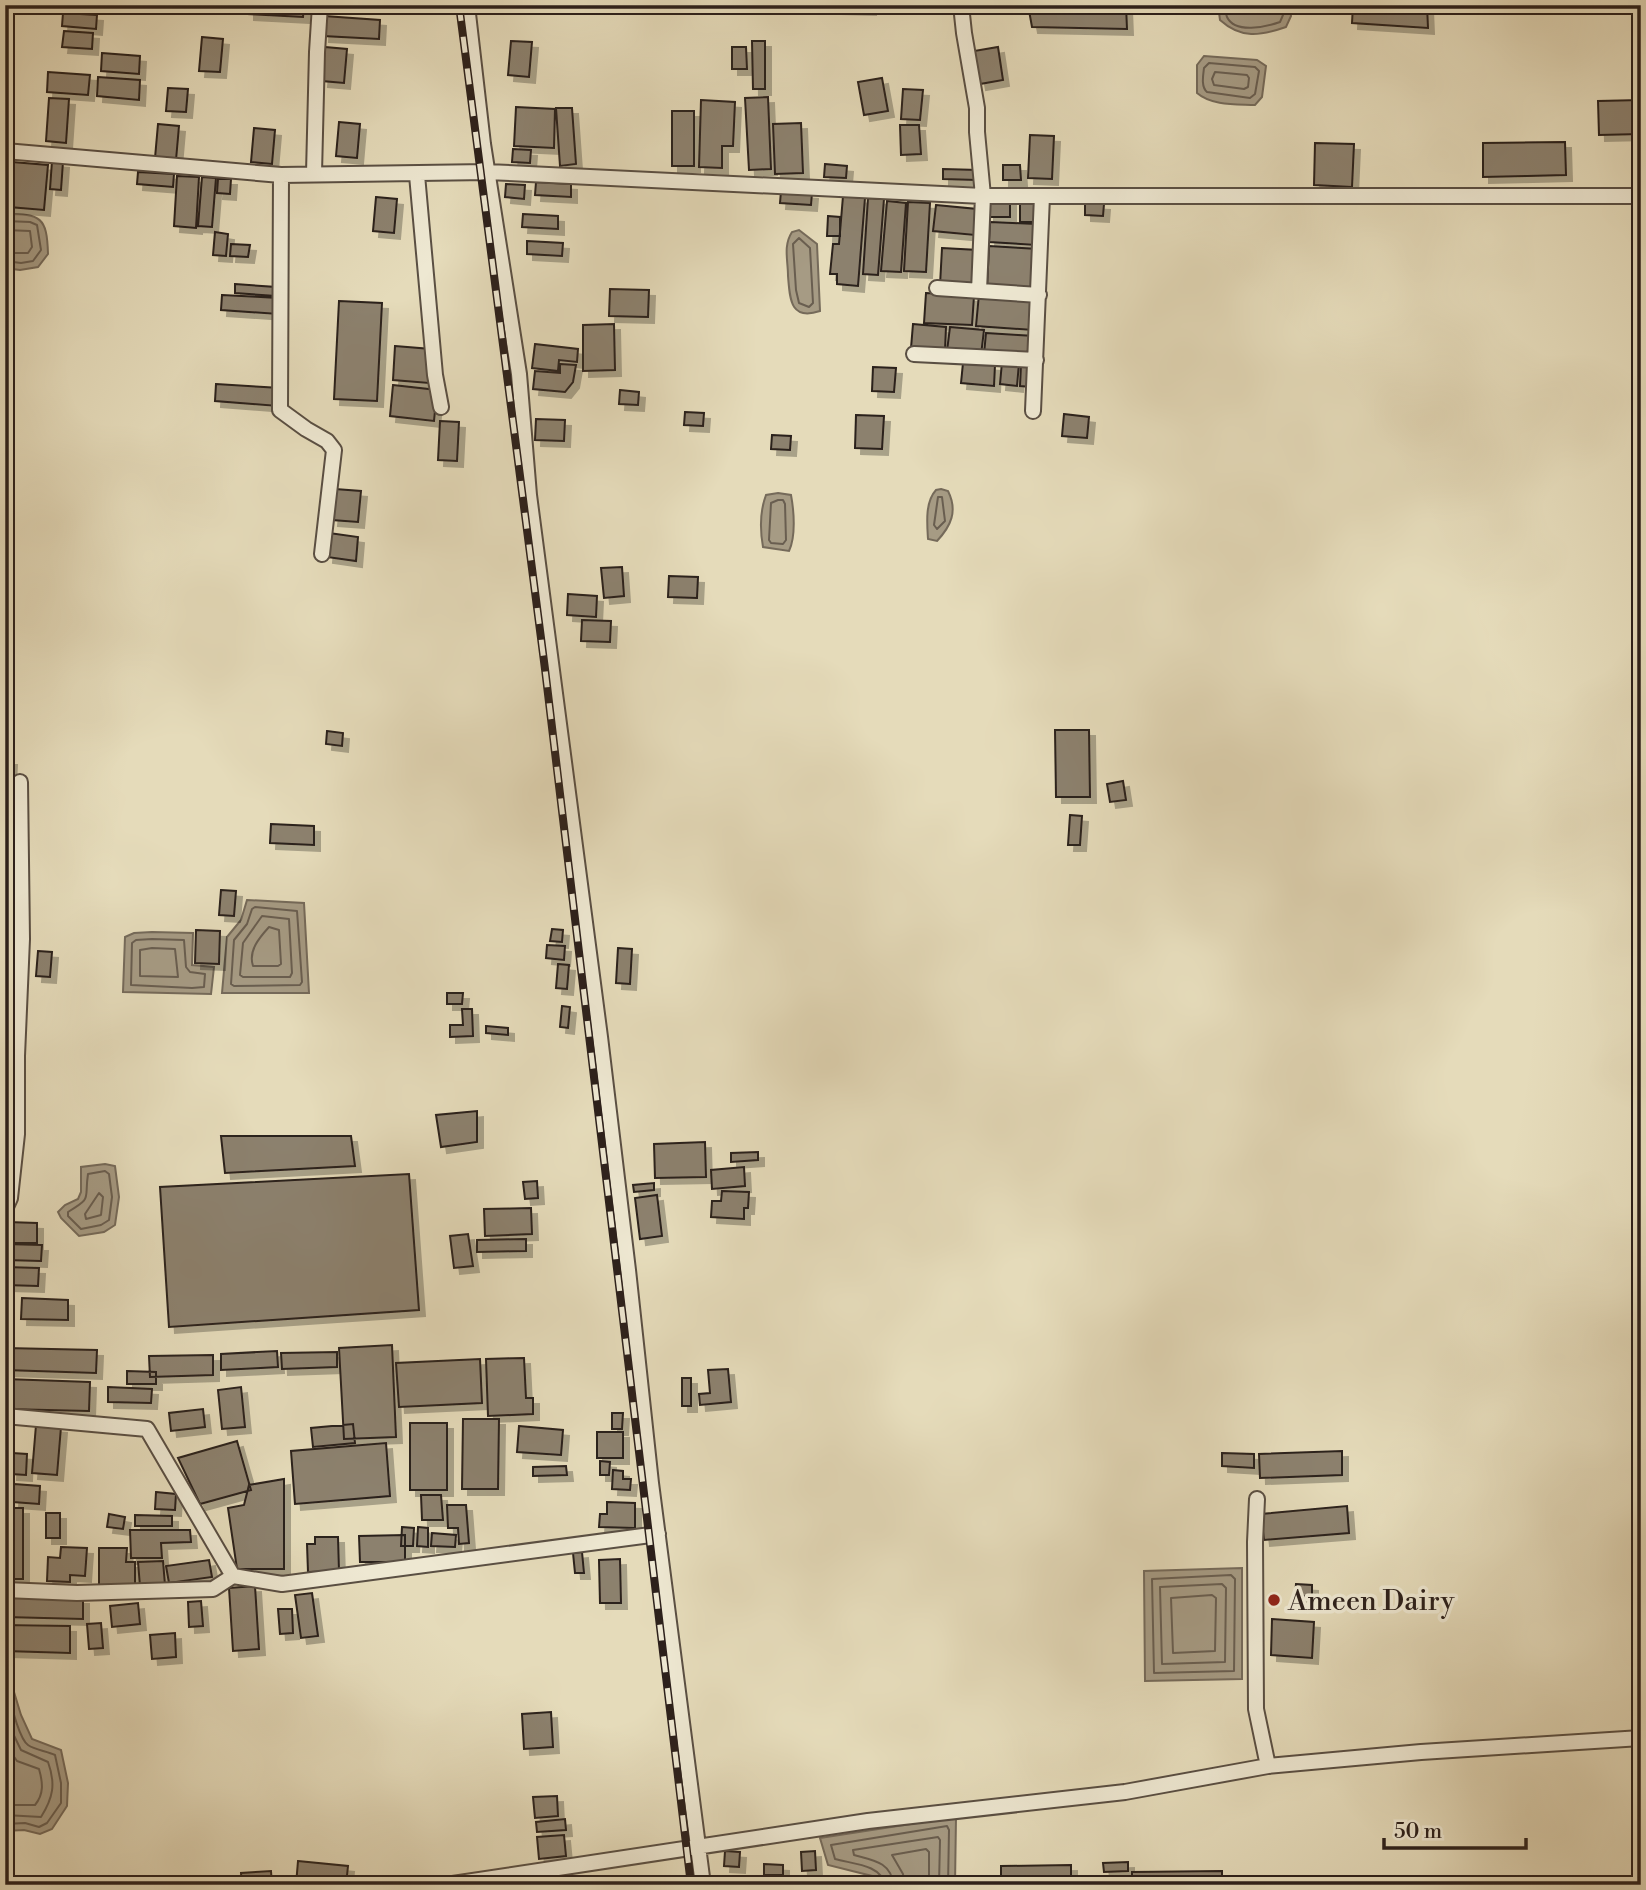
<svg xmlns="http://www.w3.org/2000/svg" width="1646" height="1890" font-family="'Libre Bodoni',serif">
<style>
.water{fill:#a69b84;stroke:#756a5a;stroke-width:2}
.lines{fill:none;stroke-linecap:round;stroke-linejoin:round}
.shore{stroke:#695e50;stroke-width:2}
.building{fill:#8c816e;stroke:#2c201b;stroke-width:2;filter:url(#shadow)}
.minor-casing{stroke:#5a4f43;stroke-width:18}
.minor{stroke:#eee8d2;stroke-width:14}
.rail-casing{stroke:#2c201b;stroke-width:8}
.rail{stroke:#eee8d2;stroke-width:5;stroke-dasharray:16;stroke-linecap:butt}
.poi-dot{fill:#8f2418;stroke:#eee8d2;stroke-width:2.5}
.labels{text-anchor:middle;stroke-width:7;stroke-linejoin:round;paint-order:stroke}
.poi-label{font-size:28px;fill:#2c201b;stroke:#eee8d2;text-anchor:start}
</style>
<defs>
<filter id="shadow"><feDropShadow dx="6" dy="6" stdDeviation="0" flood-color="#0004"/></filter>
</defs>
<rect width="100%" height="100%" fill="#e5dbba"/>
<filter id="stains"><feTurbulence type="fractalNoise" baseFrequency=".00286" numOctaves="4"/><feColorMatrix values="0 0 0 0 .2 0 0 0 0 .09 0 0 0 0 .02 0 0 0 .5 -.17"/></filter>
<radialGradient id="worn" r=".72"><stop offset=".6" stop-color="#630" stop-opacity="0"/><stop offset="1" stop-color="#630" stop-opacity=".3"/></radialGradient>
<path class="water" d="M1218 5H1290L1291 16 1286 27C1260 36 1241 39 1220 20Z
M1204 56 1257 60 1266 66 1262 97 1255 105C1237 104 1212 106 1197 93V65Z
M5 214C41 214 47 217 48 254L38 267 20 270 5 268Z
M799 230 817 244 820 311C790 321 790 299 788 276 788 260 783 246 792 232Z
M941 489 948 491C958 511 951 526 937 541L928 539C927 523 925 502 936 490Z
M778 493 791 495C794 511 796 536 789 551L763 547C760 530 760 511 766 495Z
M247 900 304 903 309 993H222L227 937 241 920Z
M152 932 193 933 192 965 214 967 211 994 123 992 125 937 134 933Z
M105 1164 115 1166 119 1197 115 1225 104 1232 79 1236 61 1218 58 1212 65 1205 78 1199 81 1192V1167Z
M1242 1568V1679L1145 1681 1144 1571Z
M5 1672 13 1680 14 1692 21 1715 32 1739 61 1750 68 1783 67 1806 52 1829 40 1834 24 1830 5 1831Z
M956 1817 955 1885H880L872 1876 828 1865 820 1838Z"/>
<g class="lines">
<path class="shore" d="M1225 5C1226 9 1225 13 1227 17 1235 34 1266 27 1280 22L1283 15V5
M1209 63 1255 67 1259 71 1255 94 1250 98 1207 92C1201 87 1203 76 1204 68Z
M1215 72 1247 75 1249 78 1248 87 1244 89 1214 85 1212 79Z
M5 221 30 222 37 225 41 250 33 261 21 263 5 261
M5 230 30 231 32 247 28 253H5
M799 238 810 248 813 303 809 307 799 303 796 290 793 244Z
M942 497 945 521 937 529 934 525 938 497Z
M778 500H783L785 504 786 540 783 544 771 543 769 540 771 503Z
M255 907 297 911 302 982 300 985 234 986 231 984 234 940 247 924 252 909Z
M262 916 289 919 292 973 290 977H243L240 975 243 943Z
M269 927 279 930 281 964 278 966H253C248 951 259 938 269 927Z
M152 939 184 940 186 967 190 972 205 974 204 987 192 988 131 985 132 943 136 940Z
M152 948 175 949 178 977 140 976V950Z
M105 1171 109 1174 112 1197 109 1220 101 1225 81 1229 68 1216V1212C93 1197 84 1200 88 1174Z
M99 1193 103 1197 101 1215 86 1219 85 1214Z
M1231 1575 1235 1579 1234 1671 1154 1673 1152 1579Z
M1222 1584 1226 1588 1225 1662 1162 1664 1160 1587Z
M1212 1595 1216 1598 1215 1651 1173 1653 1171 1598Z
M5 1682C9 1695 18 1738 28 1745 35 1750 47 1751 55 1755L61 1783V1803L47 1823 39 1827 25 1823 5 1824
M5 1717 21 1750 48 1762C56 1784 53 1798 41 1817L5 1815
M5 1744 17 1761 39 1769C43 1783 44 1794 35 1805H5
M885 1885C881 1864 852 1864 835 1859L831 1845 947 1826 949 1830 948 1885
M893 1885C892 1862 872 1860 854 1855L853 1850 938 1837 940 1840 939 1885
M904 1885 903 1874 892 1855 926 1849 929 1852V1885"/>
</g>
<path class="building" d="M248 5H304L303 17 248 14Z
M836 5H870V9L836 8Z
M1028 5H1126L1127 29 1032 27Z
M1353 5H1427L1428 28 1352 23Z
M63 13 97 15 96 29 62 26Z
M324 16 380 20 379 39 323 36Z
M64 31 93 33 92 49 62 47Z
M202 37 223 39 220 72 199 71Z
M511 41 532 42 529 77 508 75Z
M752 41H765V89H753Z
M325 47 347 49 344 83 322 81Z
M732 47H746L747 69H732Z
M998 47 1003 80 980 84 974 51Z
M102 53 140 56 139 74 101 71Z
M48 72 90 75 88 95 47 92Z
M98 77 140 80 139 100 97 96Z
M882 78 888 111 864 115 858 82Z
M168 88 188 89 186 112 166 111Z
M903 89 923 90 920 120 901 119Z
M768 97 771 169 749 170 745 98Z
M49 98 69 99 66 143 46 141Z
M701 100 735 102 733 146H722V168L699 167Z
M1641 100V134L1599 135 1598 101Z
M516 107 555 109 554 148 514 146Z
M556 108H572L576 164 560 166Z
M672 111H694V166H672Z
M339 122 360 124 357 158 336 156Z
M801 123 803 173 775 174 773 124Z
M158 124 179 126 176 160 155 158Z
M900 125H919L921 154 901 155Z
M254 128 275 130 272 164 251 162Z
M1030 135 1054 136 1052 179 1028 178Z
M1565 142 1566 175 1483 177V143Z
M1315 143 1354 144 1352 187 1314 185Z
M513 149 531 150 530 163 512 162Z
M52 161 63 162 61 190 50 189Z
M12 162 48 165 44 210 9 207Z
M825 164 847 166 846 178 824 177Z
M1003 165H1020L1021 180H1003Z
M943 169 978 170 977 180 943 179Z
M138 172 174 174 173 187 137 184Z
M177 176 199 177 196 228 174 226Z
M202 177 216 178 212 227 198 226Z
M218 179H231L230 194 217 193Z
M536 182 571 184V197L535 195Z
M506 184 525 185 524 199 505 197Z
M781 191 812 193 811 205 780 203Z
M843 196 865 198 858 286 837 284V274H830L833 244H839Z
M376 197 397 199 394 233 373 231Z
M868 198 884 199 878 275 863 274Z
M988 200H1010V217H988Z
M887 201 906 203 901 272 881 271Z
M908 202 930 203 926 272 904 271Z
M1020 202H1036V222H1020Z
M1085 203 1104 204 1103 216 1085 215Z
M936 205 977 209 975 235 933 231Z
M523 214 558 216V229L522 227Z
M828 216 840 217V236H827Z
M990 222 1037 224 1036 245 989 242Z
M215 232 228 234 226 256 213 255Z
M527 241 563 243 562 256 527 254Z
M231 244 250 245 248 257 230 256Z
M989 246 1038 249 1036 291 987 288Z
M942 248 978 250 975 287 940 285Z
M235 284 276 287V296L235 293Z
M610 289 649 290 648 317 609 316Z
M926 293 974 296 972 325 924 323Z
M979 294 1036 298 1033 330 976 326Z
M222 295 279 298 278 314 221 310Z
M339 301 382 303 377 401 334 399Z
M614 324 615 370 583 371V325Z
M913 324 946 327 945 350 911 348Z
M950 327 984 330 981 355 947 351Z
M986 333 1035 336 1033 358 984 354Z
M535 344 578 349 577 362 559 360 558 371 532 368Z
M395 346 431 349 429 383 393 380Z
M1002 362 1019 363 1017 386 1000 384Z
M963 363 995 365 994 386 961 383Z
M560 364 576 365 573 382 565 392 533 389 535 371 560 373Z
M1021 365H1032L1031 387 1020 386Z
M873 367 896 368 894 392 872 391Z
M216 384 280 388 278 406 215 401Z
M393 385 437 390 434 421 390 416Z
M620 390 639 392 638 405 619 404Z
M685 412 704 413 703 426 684 425Z
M1064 414 1089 417 1087 438 1062 436Z
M856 415 884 416 882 449 855 448Z
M536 419 565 420 564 441 535 440Z
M440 421 459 422 457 461 438 460Z
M772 435 791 436 790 450 771 449Z
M335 489 361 491 358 522 332 520Z
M329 533 358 537 356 561 327 557Z
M622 567 624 596 604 598 601 568Z
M669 576 698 577 697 598 668 597Z
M568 594 597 596 596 617 567 615Z
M582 620 611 621 610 642 581 641Z
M1055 730H1089L1090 797H1056Z
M327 731 343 733 342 746 326 744Z
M5 759H11L9 793H5Z
M1123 781 1126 800 1110 802 1107 784Z
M1070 815 1082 816 1080 845H1068Z
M271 824 314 826V845L270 843Z
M221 890 236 891 234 916 219 915Z
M552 929 563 930 562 942 550 941Z
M196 930 220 931 219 964 195 963Z
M547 945 565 946 564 960 546 958Z
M618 948 632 949 630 984 616 983Z
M38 951 52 952 50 977 36 976Z
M558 964 569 965 567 989 556 988Z
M447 993H463L462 1004H447Z
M562 1006 570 1007 568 1028 560 1027Z
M462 1009H472L473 1036 450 1037V1025H463Z
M486 1026 508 1028V1035L486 1033Z
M477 1111V1142L441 1147 436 1115Z
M221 1136H351L355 1166 225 1173Z
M705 1142 706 1177 655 1178 654 1144Z
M758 1152V1160L731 1162V1153Z
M744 1167 745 1186 712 1189 711 1170Z
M409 1174 419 1310 169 1327 160 1187Z
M537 1181 538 1198 525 1199 523 1182Z
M654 1183V1190L634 1192 633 1185Z
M722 1191 749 1192 748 1208H744V1219L711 1217 712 1201H721Z
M657 1195 662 1236 640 1239 635 1198Z
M531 1208 532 1234 485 1236 484 1209Z
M7 1222 37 1223V1243H6Z
M468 1234 473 1266 454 1268 450 1236Z
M526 1239V1251L477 1252V1240Z
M5 1244 42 1245 41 1261 5 1260Z
M5 1267 39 1268 38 1286 5 1285Z
M22 1298 68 1300V1320L21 1319Z
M392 1345 396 1437 344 1439 339 1348Z
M5 1348 97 1350 96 1373 5 1370Z
M277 1351 278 1367 221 1370V1354Z
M337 1352V1367L282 1369 281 1353Z
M213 1355V1375L150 1377 149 1356Z
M524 1358 526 1398H533V1414L488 1416 486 1359Z
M480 1359 482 1403 399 1407 396 1363Z
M728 1369 731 1402 700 1405 699 1394 710 1393 708 1370Z
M127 1371 156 1372V1384H127Z
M682 1378H691V1406H682Z
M5 1379 90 1382 89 1411 5 1409Z
M108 1387 152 1389 151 1403 108 1402Z
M241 1387 245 1427 222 1429 218 1390Z
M203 1409 205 1427 171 1431 169 1413Z
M612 1413H623L622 1429H612Z
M463 1419H499L498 1489H462Z
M410 1423H447V1490H410Z
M353 1424 355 1443 313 1447 311 1428Z
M36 1425 61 1427 57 1475 32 1473Z
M519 1426 563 1430 561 1455 517 1452Z
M597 1432H623V1458H597Z
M237 1441 251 1490 200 1504 178 1458Z
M386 1443 390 1496 295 1504 291 1451Z
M1342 1451V1475L1260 1478 1259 1454Z
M12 1453 27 1454 26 1475 11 1474Z
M1222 1453 1254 1454V1468L1222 1466Z
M600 1461 610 1462 609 1475H600Z
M566 1466 567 1475 533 1476V1467Z
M613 1470 623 1471V1479H631L630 1490 612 1489Z
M284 1479V1569H237L228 1508 244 1505 249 1485Z
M14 1484 40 1486 39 1504 13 1502Z
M156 1492 176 1494 175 1510 155 1509Z
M421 1495H441L443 1520H422Z
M607 1502 635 1503V1528L599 1527 600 1514H607Z
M447 1505H466L469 1543 459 1544 458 1528H448Z
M1347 1506 1349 1533 1264 1540 1261 1514Z
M5 1508H23V1579H5Z
M46 1513H60V1538H46Z
M109 1514 125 1517 123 1529 107 1527Z
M135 1515 172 1516V1526H135Z
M402 1527 414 1528 413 1546H401Z
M418 1527 428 1528V1547L417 1546Z
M130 1530H190L191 1542 161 1543 162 1558H131Z
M432 1533 456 1535 455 1547 431 1546Z
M405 1535V1562H360L359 1536Z
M315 1537H338L339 1571 308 1572 307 1544H315Z
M61 1547 87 1548 85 1576 70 1575V1582L47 1581 48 1557 60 1558Z
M99 1548H127L126 1562H135V1587H99Z
M582 1552 584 1573H575L573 1553Z
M620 1559 621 1603H600L599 1560Z
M209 1560 212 1577 169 1583 166 1566Z
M163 1561 165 1585 140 1586 138 1562Z
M1296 1584 1312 1585V1596H1295Z
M255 1586 259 1649 233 1651 229 1588Z
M312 1593 318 1636 301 1638 295 1595Z
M5 1597 83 1598V1619L5 1617Z
M201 1601 203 1626 189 1627 188 1602Z
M138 1603 140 1624 112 1627 110 1606Z
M278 1609H292L293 1633 280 1634Z
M1272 1619 1314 1622 1312 1658 1271 1655Z
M101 1623 103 1648 89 1649 87 1624Z
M5 1625 70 1626V1653L5 1651Z
M175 1633 176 1657 152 1659 150 1635Z
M551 1712 553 1747 524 1749 522 1714Z
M557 1796 558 1816 535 1818 533 1797Z
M565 1819 566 1830 537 1832 536 1822Z
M564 1835 566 1856 539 1859 537 1837Z
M725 1851 740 1852 739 1867 724 1866Z
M815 1851 816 1870 802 1871 801 1852Z
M298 1861 348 1866 346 1885H296Z
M1128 1862V1871L1104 1872 1103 1863Z
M764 1864 783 1865V1875H764Z
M1071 1865V1879L1001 1881V1866Z
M271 1871 272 1885H242L241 1873Z
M1222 1871V1884L1132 1885V1872Z
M1248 1879H1270V1885H1249Z"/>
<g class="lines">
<defs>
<path id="minor" d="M467 5 483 144 519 374 529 495 600 1037 628 1270 651 1483 703 1885
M961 5 964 33 977 108V132L983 196 979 291
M5 151 281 175 487 172 983 196H1641
M314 173 317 52 320 5
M281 175 280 410 306 429 327 441 334 450 322 554
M417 175 435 375 441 407
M937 288 1039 295
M914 354 1036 360
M1033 411 1042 196
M5 828 20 830
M5 1209 10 1198 17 1134V1056L22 939 20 782
M5 1416 147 1429 233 1576 282 1584 658 1534
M1257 1499 1255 1542 1256 1709 1268 1766
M5 1590 77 1593 213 1589 233 1576
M446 1885 868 1821 1125 1792 1268 1766 1421 1752 1641 1738"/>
</defs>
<use href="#minor" class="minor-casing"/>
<use href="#minor" class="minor"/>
<defs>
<path id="rail" d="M459 5 545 669 691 1885"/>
</defs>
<use href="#rail" class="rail-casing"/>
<use href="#rail" class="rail"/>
</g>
<circle class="poi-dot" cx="1274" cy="1600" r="7"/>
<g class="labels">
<g class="poi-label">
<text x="1288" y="1610">Ameen Dairy</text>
</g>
</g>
<rect width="1646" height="1890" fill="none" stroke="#e5dbba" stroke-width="28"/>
<rect x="7" y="7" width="1632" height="1876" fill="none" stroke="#2c201b" stroke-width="3.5"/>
<rect x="14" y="14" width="1618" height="1862" fill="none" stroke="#2c201b" stroke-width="2"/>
<path d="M1384 1838v10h142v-10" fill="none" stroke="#2c201b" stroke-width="3.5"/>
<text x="1394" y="1838" font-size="21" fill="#2c201b" stroke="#eee8d2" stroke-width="5" paint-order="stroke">50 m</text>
<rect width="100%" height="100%" filter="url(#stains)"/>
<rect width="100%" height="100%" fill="url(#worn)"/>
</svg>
